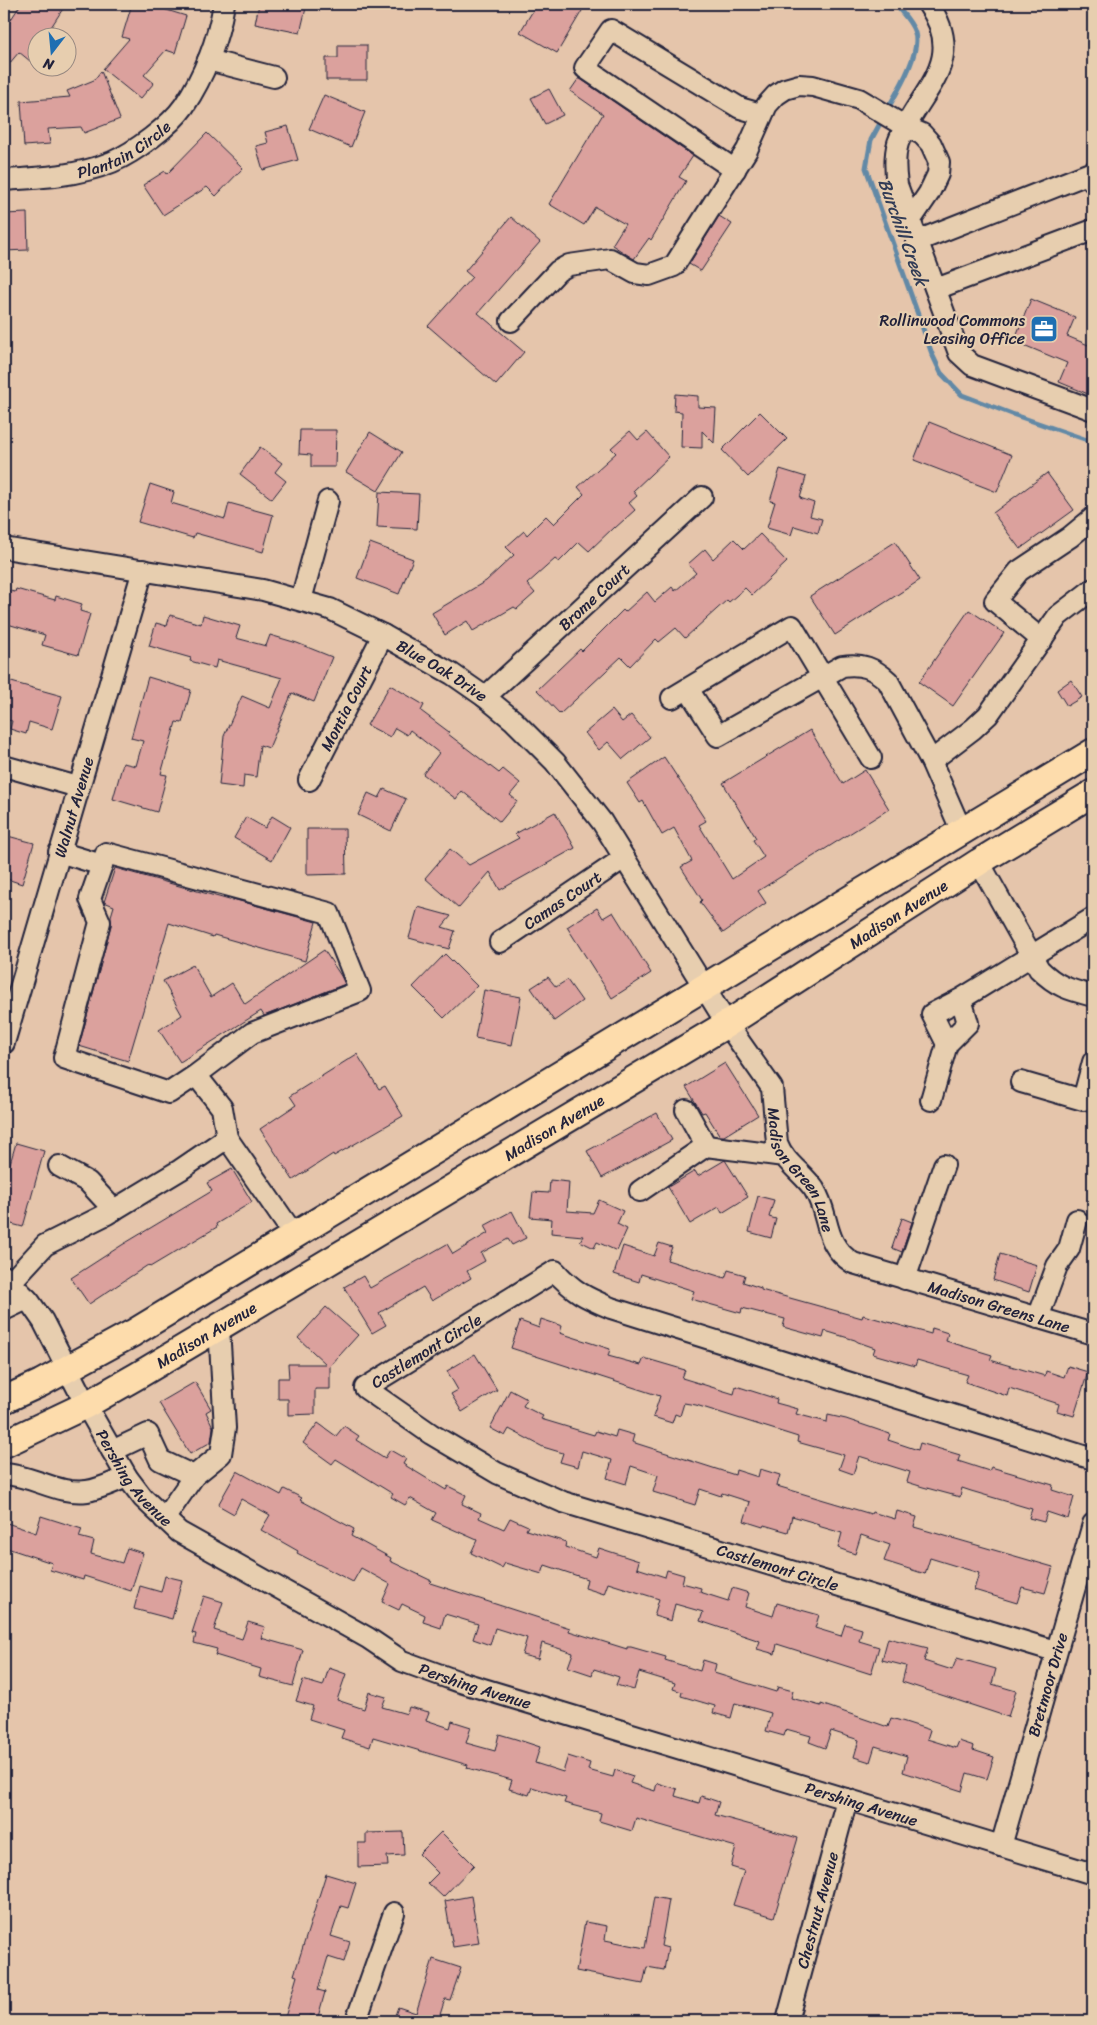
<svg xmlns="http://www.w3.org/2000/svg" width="1097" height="2025" font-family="Sriracha,sans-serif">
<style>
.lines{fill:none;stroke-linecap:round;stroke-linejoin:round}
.stream{stroke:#6289a6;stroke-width:5}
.building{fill:#dba19d;stroke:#22223b}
.minor-casing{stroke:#22223b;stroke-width:24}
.major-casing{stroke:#22223b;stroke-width:30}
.minor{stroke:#e7ceaf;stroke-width:20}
.major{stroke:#fddcac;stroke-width:26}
.labels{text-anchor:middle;stroke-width:4.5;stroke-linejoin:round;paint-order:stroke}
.street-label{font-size:16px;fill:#22223b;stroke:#e7ceaf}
.poi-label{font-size:16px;fill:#22223b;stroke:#e7ceaf;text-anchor:end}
.water-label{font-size:18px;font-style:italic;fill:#323c56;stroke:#e7ceaf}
</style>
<rect width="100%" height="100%" fill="#e5c5ab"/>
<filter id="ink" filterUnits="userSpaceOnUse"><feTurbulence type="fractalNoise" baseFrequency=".02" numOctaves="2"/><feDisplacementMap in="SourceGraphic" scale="10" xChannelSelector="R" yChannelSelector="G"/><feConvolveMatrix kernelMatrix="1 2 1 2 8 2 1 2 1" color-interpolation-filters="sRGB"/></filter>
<g filter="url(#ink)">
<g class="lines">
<path class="stream" d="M887 110C897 92 921 54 915 33 912 22 902 13 895 4
M883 118 871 140 866 168 932 354 941 373 962 395 1012 414 1093 442"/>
</g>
<path class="building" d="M21 4H66L44 38H38V52L30 61 19 52 4 70V30Z
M132 4H147L186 16 175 53 166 50 144 75 154 83 140 99 103 69 129 39 122 37Z
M259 4H294L293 6 306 8 300 33 255 24Z
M537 4H586L557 53 520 32Z
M338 45H367V80H326V58H338Z
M101 71 120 119 84 133 81 127 48 129 50 144 24 146 21 101 70 97 67 91 94 80Z
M579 78 693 156 679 177 686 181 651 240 649 238 634 259 612 245 625 224 595 207 584 225 549 204 603 114 570 91Z
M549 89 563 115 545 124 531 98Z
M324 95 365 112 351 147 309 129Z
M288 126 298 160 263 170 256 146 268 143 265 132Z
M207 133 243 168 216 196 207 187 163 215 143 185 165 171 167 174Z
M27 213 28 250 4 251V214Z
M719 216 732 224 701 271 689 264Z
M511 217 540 242 478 313 524 352 496 385 428 326 472 277 465 271Z
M1031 299 1075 317 1067 336 1093 347V396L1059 382 1067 363 1014 341Z
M675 394 698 396V407L716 408 714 443 702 431V448L681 447 682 412 674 411Z
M760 412 787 439 748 477 722 450Z
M929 422 1012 455 997 492 914 460Z
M300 430H336L335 467H311V455L299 454Z
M630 431 638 440 647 432 669 457 633 491 637 496 629 503 635 510 615 528 614 527 589 551 579 542 559 562 555 559 527 584 535 593 517 609 514 607 473 631 467 621 445 635 432 613 486 581 514 555 506 547 524 531 527 535 546 516 554 524 584 494 578 487 616 453 611 448Z
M370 432 402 452 378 491 346 472Z
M260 447 282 463 275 472 286 481 272 499 240 474Z
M780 469 806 477 800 498 814 503 810 516 822 519 818 533 794 526 791 535 767 528 775 502 770 501Z
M1047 473 1074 510 1020 549 993 513Z
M150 484 174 492 171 503 225 519 229 503 273 515 263 552 195 533 193 538 138 522Z
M379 492 419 494 417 529 377 527Z
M760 534 787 562 752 595 745 588 729 602 727 600 685 638 676 628 659 642 656 639 630 666 621 657 560 714 537 690 580 649 582 651 623 610 625 612 647 592 655 602 672 587 675 591 696 573 688 564 705 549 713 559 734 539 744 549Z
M895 542 920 580 835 635 810 596Z
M370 543 413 559 399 594 357 578Z
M16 589 55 600 56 596 82 604 80 611 90 614 78 655 42 645 45 635 4 623V590L15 592Z
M969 610 1004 633 953 706 919 682Z
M170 615 201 624 203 615 240 626 236 638 266 646 270 635 297 643 332 657 314 702 292 693 269 748 260 745 256 777 244 775 243 788 219 785 224 736 242 696 270 708 282 678 217 660 215 668 190 661 191 658 149 646 156 623 167 626Z
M148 677 191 690 182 723 176 722 161 774 167 775 157 812 113 799 123 763 136 766 143 741 131 738Z
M4 680 62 696 52 729 29 722 26 734 10 729 12 721 4 719Z
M1071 680 1082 697 1067 706 1057 690Z
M390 685 424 705 421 711 449 732 448 734 499 773 503 769 520 783 510 795 517 801 500 822 462 791 456 799 423 774 439 753 410 730 407 735 395 728 390 737 367 725Z
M612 710 622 722 631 715 650 737 623 759 608 742 599 750 585 733Z
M810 730 843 784 865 770 889 809 758 891 766 903 723 933 700 902 702 900 681 867 692 861 674 828 662 835 643 801 640 803 627 783 664 757 706 821 699 825 732 879 764 857 753 840 756 838 723 783Z
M384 789 406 799 391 831 358 815 368 793 379 798Z
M555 812 575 848 500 890 490 872 459 908 425 878 450 849 469 865 519 838 515 834Z
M272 816 290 827 272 860 234 838 246 817 265 828Z
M307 829H345L346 874 307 875Z
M4 835 34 843 22 884 4 878Z
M115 868 233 901V899L316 922 305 961 214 935 213 937 169 923 128 1061 79 1046 111 925V916L114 906 104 902Z
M418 907 451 916 442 927 455 931 449 949 409 938Z
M597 908 603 918 613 912 651 973 612 998 567 927Z
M324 950 341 976 345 984 264 1016 261 1011 180 1062 159 1030 182 1015 163 981 193 965 211 997 232 983 245 1004Z
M445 954 477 986 444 1018 413 987Z
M548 977 556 987 567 980 582 1001 554 1021 531 988Z
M484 990 521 997 512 1045 475 1038Z
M357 1054 379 1089 385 1086 403 1116 334 1156 333 1154 293 1180 260 1129 296 1105 290 1096Z
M725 1063 758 1115 724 1136H720L705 1112 702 1113 686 1087Z
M657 1113 672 1140 602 1178 587 1151Z
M16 1143 44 1151 23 1227 4 1222V1184Z
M725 1160 748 1197 722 1213 719 1207 690 1224 668 1187 695 1171 698 1176Z
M232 1169 252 1202 216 1224 217 1227 150 1267 148 1265 89 1304 71 1278 122 1245 212 1191 207 1183Z
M550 1180 569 1182 567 1211 593 1213 599 1200 623 1211 617 1224 627 1229 617 1251 597 1242 594 1248 580 1241 583 1236 551 1233 552 1219 530 1217 533 1192 549 1193Z
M758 1196 774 1200 769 1217 776 1219 771 1238 749 1232Z
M512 1211 526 1238 512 1245 508 1239 481 1253 485 1261 467 1271 471 1278 432 1301 423 1287 379 1313 386 1325 372 1333 344 1287 363 1276 370 1288 447 1244 453 1254 488 1233 484 1226Z
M902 1218 912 1222 902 1252 892 1248Z
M659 1243 672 1247 667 1260 725 1278 728 1270 745 1275 743 1282 761 1288V1290L862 1318 863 1315 931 1334 932 1328 948 1333 946 1341 992 1355 990 1360 1045 1376 1046 1371 1064 1377 1068 1366 1088 1372 1074 1416 1057 1411 1059 1404 1009 1388 1007 1396 965 1382 968 1375 917 1360 915 1366 873 1354 875 1348 858 1342 855 1340 825 1331 823 1338 783 1327 785 1319 742 1308 741 1313 691 1299 694 1291 641 1274 639 1282 614 1274 623 1246 654 1256Z
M1000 1254 1037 1265 1029 1292 993 1280Z
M326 1307 358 1335 330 1366V1389H315V1414L288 1415V1399H278V1378H289L288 1364H326L298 1338Z
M541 1319 562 1326 560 1333 610 1349 608 1356 641 1365 644 1358 685 1370 682 1378 734 1394 736 1386 777 1399 776 1403 798 1409 796 1414 827 1422 828 1415 846 1419 890 1434 888 1440 918 1450 920 1443 960 1455 958 1461 989 1471 991 1467 1053 1485 1052 1490 1074 1497 1068 1519 1047 1512 1044 1522 1029 1518 1032 1509 971 1491 962 1488 960 1497 923 1487 907 1482 910 1472 859 1456 853 1474 839 1469 844 1455 797 1442 798 1437 696 1405 684 1403 680 1416 675 1414 672 1423 653 1417 660 1396 511 1348 520 1321 539 1328Z
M475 1354 497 1390 462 1412 451 1394 458 1390 447 1371Z
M195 1382 211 1409 206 1412 213 1427 211 1442 190 1454 159 1403Z
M510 1390 527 1399 523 1406 543 1416 541 1419 594 1435 596 1431 615 1437 617 1430 634 1435 632 1442 735 1475 736 1470 758 1477 760 1469 780 1475 777 1486 871 1514 872 1512 895 1519 897 1511 917 1517 914 1527 1053 1567 1045 1593 1022 1587 1017 1603 974 1590 979 1573 930 1558 925 1574 884 1561 890 1545 861 1535 855 1554 838 1548 842 1533 818 1526 819 1524 792 1516 788 1532 764 1525 763 1527 744 1521 750 1502 722 1493 721 1496 700 1489 695 1505 653 1492 658 1475 631 1466 626 1484 607 1478 612 1460 582 1451 578 1467 560 1462 563 1453 543 1447 509 1429 505 1436 490 1428Z
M318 1423 336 1436 344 1426 359 1436 356 1440 385 1458 390 1450 406 1459 403 1464 446 1490 448 1486 466 1495 462 1504 481 1513 479 1518 504 1529 510 1518 528 1526 526 1530 566 1542 565 1547 596 1557 599 1548 639 1561 637 1568 665 1577 667 1570 684 1575 682 1583 701 1588 700 1592 728 1601 732 1588 749 1593 745 1607 773 1616 777 1603 801 1610 819 1615 815 1628 841 1636 845 1624 862 1629 859 1641 879 1647 871 1674 777 1644 775 1654 757 1649 760 1641 700 1621 703 1612 675 1604 671 1621 654 1616 659 1599 608 1583 604 1594 585 1588 587 1579 545 1565 542 1574 505 1563 502 1568 471 1553 477 1540 432 1520 436 1513 410 1498 405 1505 391 1497 393 1494 336 1459 332 1464 303 1443Z
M237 1471 281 1495 284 1489 302 1498 300 1500 354 1529 351 1536 391 1558 390 1561 432 1581 430 1583 570 1628 569 1631 627 1649V1647H631L666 1657 665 1660 700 1671 703 1660 716 1664 714 1673 776 1692 778 1687 793 1691 791 1698 821 1706V1704L888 1727 891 1718 905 1722 930 1730 927 1739 956 1748 959 1741 974 1746 973 1750 994 1757 987 1779 967 1773 962 1791 903 1772 907 1756 875 1746 870 1762 854 1757 859 1740 831 1731 825 1748 809 1742 811 1736 786 1729 784 1736 766 1731 771 1713 735 1703 731 1718 713 1713 715 1706 681 1696 682 1692 673 1689 675 1683 639 1672 634 1690 616 1685 619 1677 594 1669 592 1675 568 1667 573 1653 542 1643 538 1659 522 1655 527 1638 495 1628 490 1645 473 1639 478 1624 445 1614 441 1628 423 1622 425 1615 402 1604 399 1610 382 1602 390 1584 361 1568 353 1582 297 1553 298 1551 261 1530 270 1515 241 1499 234 1514 218 1505Z
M41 1516 82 1529 79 1537 94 1541 91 1554 122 1563 127 1548 143 1553 131 1591 84 1576 83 1580 50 1570 52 1563 4 1547V1522L36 1533Z
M165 1576 182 1580 172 1619 134 1609 140 1586 161 1592Z
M204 1596 223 1602 214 1630 242 1639 248 1622 265 1627 261 1638 303 1650 293 1686 259 1677 261 1669 215 1655 217 1649 194 1643 196 1634 192 1633Z
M888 1638 928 1648 924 1661 952 1670 957 1658 996 1669 992 1684 1016 1691 1008 1717 902 1682 906 1666 882 1660Z
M329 1668 346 1674 337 1700 364 1709 369 1692 386 1697 382 1707 407 1714 409 1707 429 1712 426 1720 450 1728 452 1721 471 1727 466 1743 495 1751 499 1734 516 1739 540 1747 535 1763 563 1772 568 1756 590 1763 588 1770 613 1777 615 1770 633 1776 630 1783 655 1791 657 1783 677 1789 675 1796 699 1803 701 1796 719 1802 715 1815 798 1838 774 1917 733 1905 744 1871 731 1867 736 1847 636 1818 632 1831 599 1821 601 1813 564 1803 566 1798 532 1787 529 1795 509 1789 512 1780 467 1768 468 1765 373 1737 370 1747 341 1738 344 1730 309 1719 313 1706 296 1701 303 1680 323 1686Z
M403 1832 404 1855 387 1856 388 1866 358 1867V1843H366V1833Z
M441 1832 474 1865 443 1897 428 1883 438 1873 419 1854Z
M326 1874 356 1883 348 1908 341 1906 331 1936 350 1942 344 1962 328 1957 318 1990 325 1992 318 2017 310 2015 308 2021H284L297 1976 294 1975Z
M471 1896 479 1943 453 1947 445 1901Z
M654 1897 669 1900 661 1946 668 1948 664 1970 647 1967 643 1984 576 1971 585 1922 607 1926 605 1940 645 1948Z
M433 1959 461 1968 450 2000 445 1999 438 2021H393L398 2007 416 2013Z"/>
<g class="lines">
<defs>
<g id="minor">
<path d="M928 4C970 63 916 93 898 143 894 157 895 171 897 185L959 353 972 365 1093 410"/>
<path d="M208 60 274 77"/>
<path d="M735 170 585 68 611 30 740 108 761 114"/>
<path id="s1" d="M4 180C40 178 78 176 112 162 135 152 170 126 184 106 204 76 218 39 224 4"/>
<path d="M917 241 1090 173 1093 182"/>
<path d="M936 289 1093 230"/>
<path d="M511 321 558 271 569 265 610 259 635 273 649 275 674 266 747 150 767 105 776 95 785 89 799 85 813 86 859 99 906 127 922 134 931 144 939 162 938 174 929 193 910 221"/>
<path id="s2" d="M4 548 263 590 330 609 383 635 452 674 485 697 513 720 555 762 602 822 727 1024 772 1088 777 1143C784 1162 803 1173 814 1189 831 1216 822 1244 853 1263L1093 1334"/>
<path d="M301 600 328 501"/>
<path d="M1042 640 995 601 1019 571 1070 537 1093 518"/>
<path d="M688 689 718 736 842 666C862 663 874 668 888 681L931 761 962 832"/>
<path id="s3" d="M485 697 702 497"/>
<path d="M672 698 792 626 871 758"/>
<path d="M931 761 973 729 988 715 1058 616 1093 589"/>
<path d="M4 766 78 787"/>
<path id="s4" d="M309 780 383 635"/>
<path d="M59 852 102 865"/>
<path d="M979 862 1039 969C1057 987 1070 990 1093 996"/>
<path id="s5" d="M500 942 624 858"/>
<path d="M961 999 968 1023 947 1044 932 1014 961 999 1093 918"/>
<path id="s6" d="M4 1043 143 570"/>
<path d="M196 1075 169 1093 64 1058 100 922 90 899 106 853 329 913 360 991 252 1033 196 1075 222 1108 227 1138"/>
<path d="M1021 1082 1083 1100 1093 1062"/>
<path d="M931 1100 947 1044"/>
<path d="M686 1110 706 1146"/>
<path d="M59 1166 88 1182 114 1210"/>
<path d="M640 1191 706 1146 784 1156"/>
<path id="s7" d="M4 1276 29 1301 43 1321 86 1405 127 1477 143 1498 179 1532 368 1638 402 1661 457 1681 1093 1874"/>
<path d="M905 1279 944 1165"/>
<path d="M11 1282 45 1245 107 1214 180 1170 227 1138 294 1235"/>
<path d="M4 1310 27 1299"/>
<path d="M1038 1318 1057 1266 1069 1249 1077 1220"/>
<path d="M112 1451 148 1434 160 1460 194 1476"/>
<path d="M4 1474C32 1475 58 1495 87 1491 100 1489 114 1482 127 1477"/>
<path d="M164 1519 194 1476 221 1454 225 1428 219 1327"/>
<path id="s8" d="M1055 1651 563 1502 497 1473 431 1434 365 1388 555 1271C574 1292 585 1297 611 1308L1093 1459"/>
<path id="s9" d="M1001 1846 1093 1524"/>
<path d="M356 2021 394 1913"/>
<path id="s10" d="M787 2021 847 1799"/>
</g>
<g id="major">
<path d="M4 1400 41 1383 133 1333 1093 752"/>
<path id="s11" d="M4 1444 86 1405 137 1376 727 1024 979 862 1093 793"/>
</g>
</defs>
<use href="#minor" class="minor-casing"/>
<use href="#major" class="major-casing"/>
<use href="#minor" class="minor"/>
<use href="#major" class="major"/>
</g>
</g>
<defs>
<symbol id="office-square" viewBox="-11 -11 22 22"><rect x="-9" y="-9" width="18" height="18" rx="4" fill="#1f6fb2" stroke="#e7ceaf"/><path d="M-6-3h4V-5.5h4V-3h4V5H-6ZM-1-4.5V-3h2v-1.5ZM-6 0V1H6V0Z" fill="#fff"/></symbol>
</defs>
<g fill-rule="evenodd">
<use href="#office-square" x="1028" y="313" width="32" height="32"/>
</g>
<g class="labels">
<g class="street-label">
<text dy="6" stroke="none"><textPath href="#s1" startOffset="126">Plantain Circle</textPath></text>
<text dy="6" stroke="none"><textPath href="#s3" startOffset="148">Brome Court</textPath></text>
<text dy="6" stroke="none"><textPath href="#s2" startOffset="460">Blue Oak Drive</textPath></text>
<text dy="6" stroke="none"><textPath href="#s4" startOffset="81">Montia Court</textPath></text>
<text dy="6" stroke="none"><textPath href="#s6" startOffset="246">Walnut Avenue</textPath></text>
<text dy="6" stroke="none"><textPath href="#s5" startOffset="75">Camas Court</textPath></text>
<text dy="6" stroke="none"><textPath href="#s11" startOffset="1040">Madison Avenue</textPath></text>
<text dy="6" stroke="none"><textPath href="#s11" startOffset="635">Madison Avenue</textPath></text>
<text dy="6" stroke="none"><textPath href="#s2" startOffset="1088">Madison Green Lane</textPath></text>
<text dy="6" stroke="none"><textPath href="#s2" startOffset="1351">Madison Greens Lane</textPath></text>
<text dy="6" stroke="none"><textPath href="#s11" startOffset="230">Madison Avenue</textPath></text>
<text dy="6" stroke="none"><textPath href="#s8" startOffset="815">Castlemont Circle</textPath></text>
<text dy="6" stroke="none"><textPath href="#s7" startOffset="242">Pershing Avenue</textPath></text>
<text transform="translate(778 1567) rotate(17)" y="6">Castlemont Circle</text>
<text dy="6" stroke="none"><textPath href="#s7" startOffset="648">Pershing Avenue</textPath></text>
<text dy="6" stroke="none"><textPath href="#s9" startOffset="168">Bretmoor Drive</textPath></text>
<text dy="6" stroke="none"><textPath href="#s7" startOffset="1052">Pershing Avenue</textPath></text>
<text dy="6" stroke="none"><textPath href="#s10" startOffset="115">Chestnut Avenue</textPath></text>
</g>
<g class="poi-label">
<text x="1025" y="326">Rollinwood Commons<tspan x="1025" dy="18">Leasing Office</tspan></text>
</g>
<g class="water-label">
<text transform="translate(903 232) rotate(70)" y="6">Burchill Creek</text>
</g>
</g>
<rect width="1097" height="2025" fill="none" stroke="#e7ceaf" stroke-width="20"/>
<rect x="10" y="10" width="1077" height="2005" fill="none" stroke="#22223b" stroke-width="2" filter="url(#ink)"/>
<g transform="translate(52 52) rotate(196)"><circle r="24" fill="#e7ceaf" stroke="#988981"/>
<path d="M0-4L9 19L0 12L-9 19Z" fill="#1f6fb2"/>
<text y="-8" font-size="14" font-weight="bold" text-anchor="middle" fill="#22223b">N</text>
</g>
</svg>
